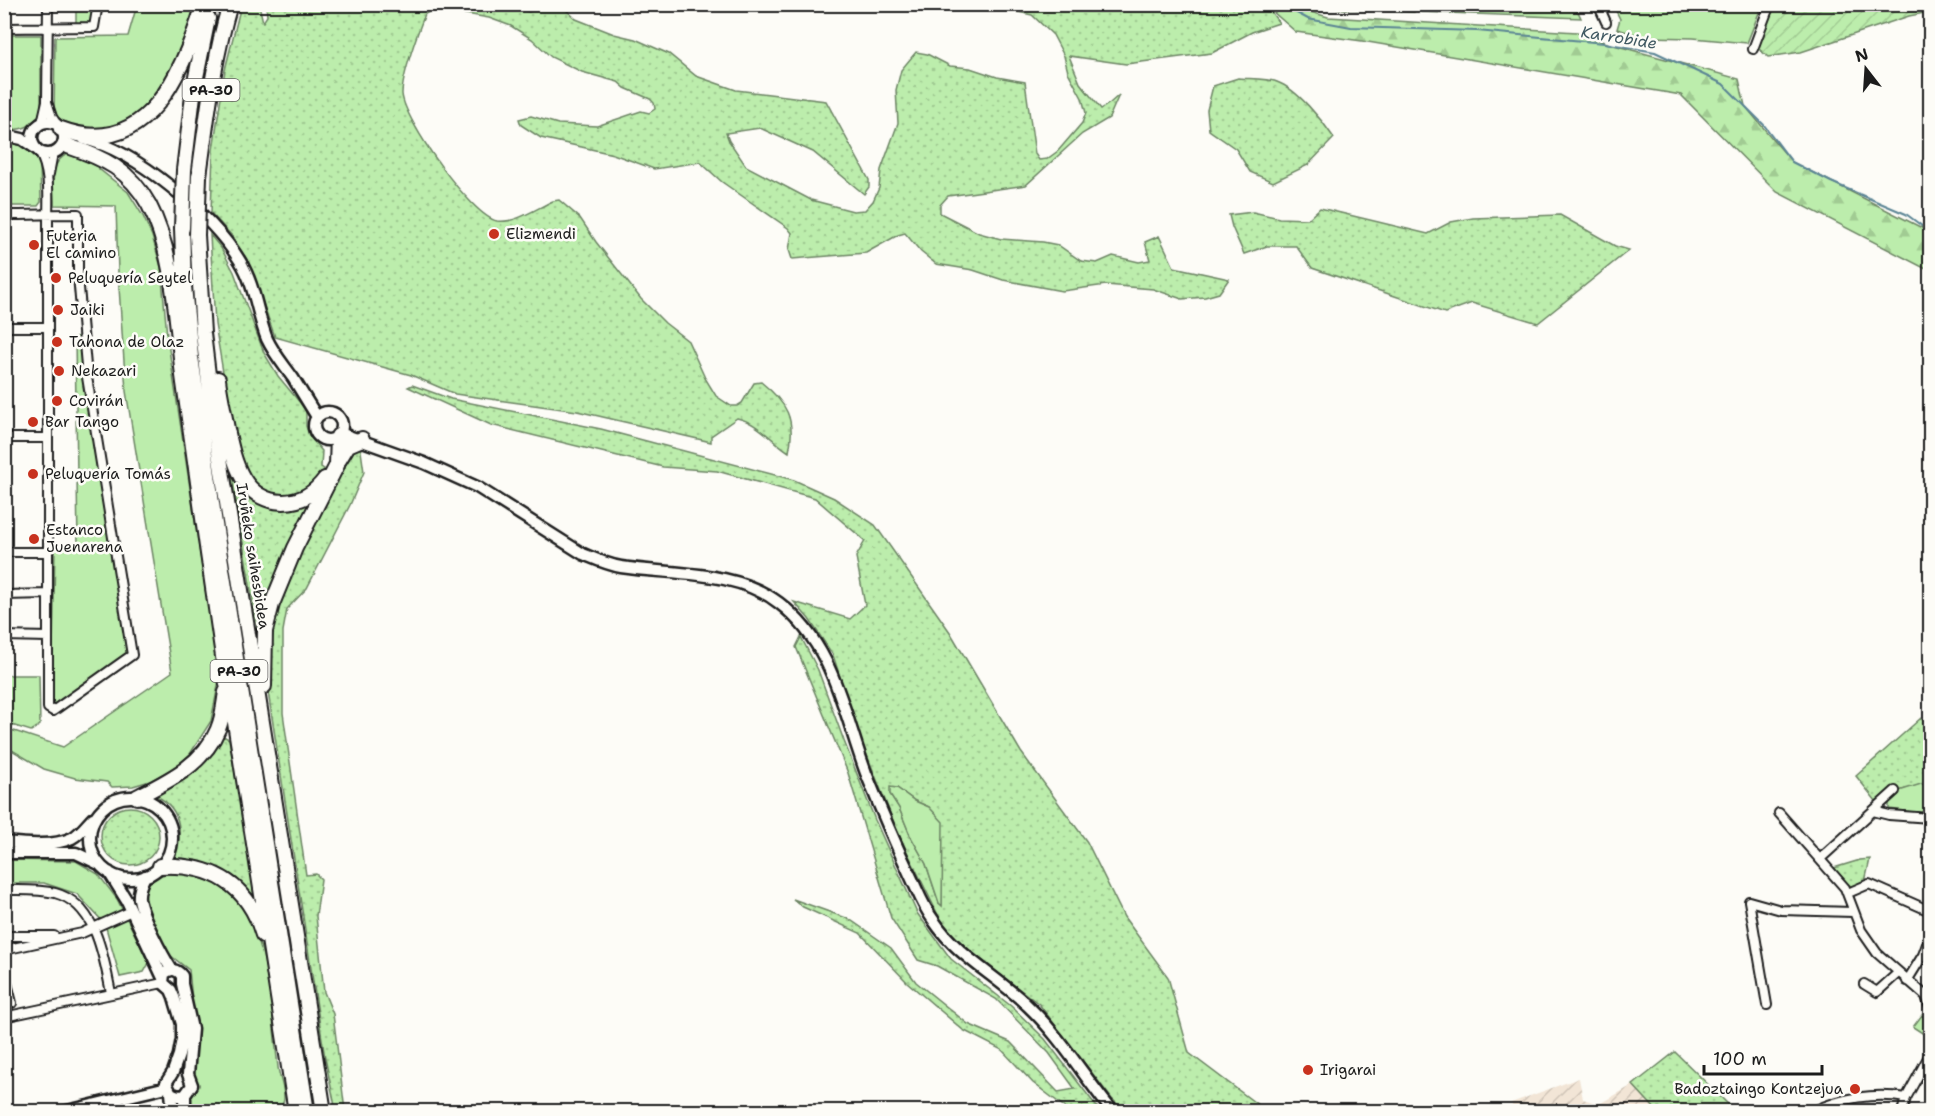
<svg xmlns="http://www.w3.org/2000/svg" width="1935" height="1116" font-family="'Shantell Sans',sans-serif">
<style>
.industrial{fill:url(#industrial-furrows)}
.grass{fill:url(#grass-dots);stroke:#6c8464;stroke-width:1.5;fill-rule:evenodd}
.forest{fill:url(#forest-firs);stroke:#6c8464;stroke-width:1.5}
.park{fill:#bcedac;stroke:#6c8464;stroke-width:1.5}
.garden{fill:url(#garden-furrows);stroke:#6c8464;stroke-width:1.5}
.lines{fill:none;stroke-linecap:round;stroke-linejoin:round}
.stream{stroke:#5a8494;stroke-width:2}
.street-casing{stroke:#1c1c1c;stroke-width:12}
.secondary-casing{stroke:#1c1c1c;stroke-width:15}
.highway-casing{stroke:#1c1c1c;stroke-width:18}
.street{stroke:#fdfcf7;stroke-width:8}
.secondary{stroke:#fdfcf7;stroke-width:10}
.highway{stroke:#fdfcf7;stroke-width:14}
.highway-bridge-casing{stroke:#1c1c1c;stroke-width:18;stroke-linecap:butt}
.highway-bridge{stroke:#fdfcf7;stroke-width:14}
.poi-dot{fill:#c8321e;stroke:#fdfcf7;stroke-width:2}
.labels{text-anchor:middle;stroke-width:5;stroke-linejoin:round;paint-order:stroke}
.shield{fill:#fdfcf7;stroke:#605f5e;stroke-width:1.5}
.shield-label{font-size:14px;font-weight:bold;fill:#1c1c1c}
.poi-label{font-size:15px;fill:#1c1c1c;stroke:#fdfcf7;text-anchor:start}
.street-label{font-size:15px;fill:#1c1c1c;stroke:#fdfcf7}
.water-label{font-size:16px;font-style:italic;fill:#405962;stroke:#fdfcf7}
</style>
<defs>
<pattern id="industrial-furrows" width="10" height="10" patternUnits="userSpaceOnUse" patternTransform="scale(1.5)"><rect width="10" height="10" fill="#f2e5d6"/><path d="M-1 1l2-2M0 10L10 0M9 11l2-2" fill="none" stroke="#cfc4b7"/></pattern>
<pattern id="grass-dots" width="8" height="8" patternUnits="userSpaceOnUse" patternTransform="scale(1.5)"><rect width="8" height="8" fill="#bcedac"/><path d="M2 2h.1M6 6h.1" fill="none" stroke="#a1cb93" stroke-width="1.8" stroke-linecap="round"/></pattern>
<pattern id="forest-firs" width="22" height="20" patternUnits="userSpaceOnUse" patternTransform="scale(1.5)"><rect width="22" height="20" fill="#bcedac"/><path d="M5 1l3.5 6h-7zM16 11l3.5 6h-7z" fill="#a1cb93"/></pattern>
<pattern id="garden-furrows" width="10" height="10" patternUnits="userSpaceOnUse" patternTransform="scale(1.5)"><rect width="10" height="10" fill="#bcedac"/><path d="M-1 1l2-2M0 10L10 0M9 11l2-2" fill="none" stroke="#a1cb93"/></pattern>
</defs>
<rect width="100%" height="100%" fill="#fdfcf7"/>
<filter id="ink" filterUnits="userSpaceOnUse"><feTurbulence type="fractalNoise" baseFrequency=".0167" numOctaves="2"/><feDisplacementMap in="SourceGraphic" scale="12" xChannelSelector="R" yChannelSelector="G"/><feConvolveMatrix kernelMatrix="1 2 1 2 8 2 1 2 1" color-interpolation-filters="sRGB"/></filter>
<g filter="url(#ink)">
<path class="industrial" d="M1579 1078 1583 1099 1599 1104 1633 1085 1657 1111H1514L1511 1103Z"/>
<path class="grass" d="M508 4 529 12 542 5H561L576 19 614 34 635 39 669 54 696 76 736 90 826 101 869 180V187L864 194 813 152 760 128 726 133 729 141 746 166 811 200 853 211 865 210 873 201 879 188 881 170 898 123 896 90 901 70 916 52 927 54 950 66 970 68 997 77 1025 82 1035 154 1039 160 1047 159 1058 151 1082 123 1086 113 1082 98 1068 72 1064 56 1053 35 1032 15 986 5H1266L1279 23 1252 32 1212 53 1126 64 1069 56 1080 83 1101 109 1110 103 1119 95 1109 118 1082 134 1026 185 948 196 940 205V213L979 233 1001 239 1043 242 1058 245 1081 261 1097 263 1113 256 1139 262 1150 260 1145 242 1159 236 1174 267 1229 279 1219 293 1205 297 1182 299 1153 289 1106 285 1062 291 1003 280 973 270 936 264 921 252 905 233 898 235 866 253 792 259 789 250 792 233 788 228 722 182 700 162 654 169 613 154 541 138 521 125 519 119 531 116 558 124 597 126 641 111 649 113 655 109 654 103 650 99 625 88 618 82 582 72 551 57 532 39 511 26 489 18 443 10 434 9 425 14C418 31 402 76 402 94 404 120 471 216 497 221 515 224 537 208 553 201L559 200 580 218 596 242 641 299 665 323 688 341 705 378 716 396 731 406H737L742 403 754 383 761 382C787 403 796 419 789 452 772 441 757 422 737 418L711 436V442L577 411 455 394 411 375 275 337 248 261 232 236 211 213 213 150 225 70 241 5H259L263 22 267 16 266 5Z
M1238 78C1250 79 1266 78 1277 82 1297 89 1322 120 1334 138L1308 165 1273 182 1250 172 1236 149 1209 130 1207 110 1213 86Z
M1320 208 1428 234 1451 222 1473 218 1560 215 1615 246 1629 250 1538 323 1472 303 1445 313 1312 268 1296 246H1267L1244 254 1232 227 1229 215 1253 212 1279 218 1308 219Z
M210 235 221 248 234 272 264 353 278 376 306 410V426L309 436 322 451 321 467 324 469 318 481 309 491 279 497 258 490 237 456 215 324Z
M412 385 451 399 601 429 794 480 834 498 875 525 950 632 1021 752 1087 842 1124 917 1168 977 1189 1053 1266 1111H1125L1112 1099 1039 1004 977 957 943 925 898 833 857 730 833 655 809 619 794 602 850 619 865 605 856 557 865 541 815 498 717 471 663 467 491 425 408 387ZM897 788 915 801 929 807 942 871V905L939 903 926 864 910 835 899 808 890 794Z
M360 444 364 472 350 505 307 588 287 609 283 631V713L306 875 316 874 321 879 316 916 324 992 333 1014 345 1111H336L325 1058 267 685 271 628 282 591 346 453Z
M228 454 266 505 318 494 260 644Z
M801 637 818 670 844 741 875 820 917 913 951 959 1011 1006 1045 1039 1100 1111H1070L1033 1083 1002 1050 963 1030 907 982 860 933 803 907 793 899 849 919 891 948 916 982 968 1024 1010 1042 1058 1092 1075 1089 1049 1053 996 999 937 966 918 960 891 918 848 773 796 647Z
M1921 718 1930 729V788L1927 786 1899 791 1894 787 1876 801 1856 776Z
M223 736 229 739 257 903 255 905 249 896 169 861C186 839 182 808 156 796 184 778 204 764 223 736Z
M101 836a29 29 0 1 1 58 0a29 29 0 1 1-58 0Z
M1870 859 1865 882 1852 889 1834 868 1860 860Z
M1675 1052 1735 1111H1657L1633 1085Z"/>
<path class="forest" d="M1265 5H1287L1328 17 1577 32 1610 44 1739 79 1745 106 1792 162 1930 232V271L1777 192 1681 95 1362 41 1296 32Z"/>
<path class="park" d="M76 5H95L91 23 76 24Z
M137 5H197C183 44 171 89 135 116 126 123 112 127 101 129 85 133 66 129 54 118L55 37 128 36Z
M1307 5H1415L1414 12 1327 8Z
M1422 5H1575L1581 18 1422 12Z
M1613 5H1762L1747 43 1693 38 1645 37 1617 29 1620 19Z
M4 35H41V109C35 127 22 131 5 129Z
M4 140 19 142 26 147 40 162 41 202 38 206H5Z
M68 154 98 163 99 169 128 192 143 216 152 236 161 267 167 336 206 594 217 645 219 681 211 721 190 754 179 765 150 781 133 786 112 787 107 782 75 778 44 769 5 746V728L63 747 172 672 126 391 118 272 116 206 54 205C54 188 48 161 68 154Z
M80 336 86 392 128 654 58 705 52 703 55 547 78 546 75 337Z
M4 675H39L40 725 31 731 5 723Z
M1921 784 1930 788V814L1889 809V801L1899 791Z
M890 787 897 788 915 801 929 807 943 822 942 906 939 903 926 864 910 835 899 808 890 794Z
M4 860 76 861 98 874 117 899 149 963 144 972 120 977 105 924 77 894 44 883H5Z
M178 873C207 878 227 884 244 910 271 950 272 1020 278 1067 279 1077 285 1089 284 1099 284 1103 280 1108 278 1111H187L188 1099 195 1090 196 1082 192 1064 196 1039 189 970 166 952 142 897C151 875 156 875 178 873Z
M1922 1015 1930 1021V1038L1913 1027Z"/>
<path class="garden" d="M1773 5H1930V12L1909 16 1801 52 1768 57 1759 49 1758 42Z"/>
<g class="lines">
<path class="stream" d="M1286 4 1293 11 1308 19 1351 27 1477 31 1604 43 1655 52 1723 84 1764 125 1792 162 1831 182 1906 214 1930 232"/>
<defs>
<path id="street" d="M1598 4 1606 22
M4 28 94 27 98 4
M1753 49 1770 4
M47 102 52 117 58 126
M42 123 47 101 48 4
M49 174 53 153
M4 215C29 215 54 214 78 214V276L87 377 132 655 53 711 48 708V222C48 200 51 171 39 152
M4 327H47
M4 438H48
M4 552H47
M4 595 48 594
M4 636 48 637
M1873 811 1889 815 1930 818
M1779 813 1845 888 1861 930 1877 953 1926 996 1930 1008
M1820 859 1895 791
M4 890C21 890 39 889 55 893 97 904 104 959 111 993
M1848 893 1869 884 1930 911
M4 936H54
M4 950 82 933 127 913
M4 971 12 1003
M1907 981 1923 955 1930 936
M1864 984 1877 992 1898 973
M1767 1005 1749 901 1781 910 1853 912
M4 1017 163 983
M1812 1112C1840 1098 1875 1092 1906 1098
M1902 1112 1906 1098 1930 1054"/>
<path id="secondary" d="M32 138a16 16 0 1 1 32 0a16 16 0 1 1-32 0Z
M4 135 22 139 34 147
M84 139C136 150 213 216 240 261 255 285 257 314 267 339 274 354 284 365 293 378 301 391 309 404 317 417
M314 426a14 14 0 1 1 28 0a14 14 0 1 1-28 0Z
M340 433 424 463 477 487 583 554C595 559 608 565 621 567 673 575 735 569 779 603 834 645 843 711 866 773 880 808 895 843 911 877 918 892 924 908 934 921 958 957 997 976 1028 1006 1061 1037 1084 1077 1113 1112
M90 838a41 41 0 1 1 82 0a41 41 0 1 1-82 0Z
M4 842C25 844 53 847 72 838 80 834 87 824 93 818
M4 853H76L99 864
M109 872 127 901 163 978
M145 876C141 884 138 891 139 899 142 916 162 955 172 970
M171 1093 178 1096 185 1095 192 1085 188 1074 192 1029 182 984V976C177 969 171 968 164 974L163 983 171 990 174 997 182 1024V1039L179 1055 173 1072 166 1083 171 1093 173 1112
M63 1112 167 1087
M185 1112V1095"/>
<path id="highway" d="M61 129C148 162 184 69 204 4
M68 146C104 158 130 170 149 205 176 257 176 326 184 383 198 483 212 584 227 684L234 716 296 1112
M184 170 194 87 208 18
M199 176C207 119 213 61 230 4
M182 228 184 286 191 357 215 524 307 1112
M197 235 203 333 212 408 324 1112
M218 379C220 396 224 412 227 429 234 461 242 501 283 502 301 502 314 494 325 479
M339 460 348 445 362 439
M264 686 265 631 272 604 295 548 337 465 338 436
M137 797C168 781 204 764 218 729 223 718 224 704 226 692
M160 866C212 864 248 884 263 935"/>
</defs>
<use href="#street" class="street-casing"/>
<use href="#secondary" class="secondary-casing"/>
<use href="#highway" class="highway-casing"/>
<use href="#street" class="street"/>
<use href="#secondary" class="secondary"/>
<use href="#highway" class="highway"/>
<defs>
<path id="highway-bridge" d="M182 228 184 170
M197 235 199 176"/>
</defs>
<use href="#highway-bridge" class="highway-bridge-casing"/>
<use href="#highway-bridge" class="highway-bridge"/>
</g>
</g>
<g class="poi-dot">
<circle cx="494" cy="234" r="6"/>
<circle cx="34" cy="245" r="6"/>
<circle cx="56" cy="278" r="6"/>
<circle cx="58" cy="310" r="6"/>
<circle cx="57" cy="342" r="6"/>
<circle cx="59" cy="371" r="6"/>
<circle cx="57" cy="401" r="6"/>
<circle cx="33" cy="422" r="6"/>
<circle cx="33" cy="474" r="6"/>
<circle cx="34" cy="539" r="6"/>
<circle cx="1308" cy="1070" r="6"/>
<circle cx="1855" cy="1089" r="6"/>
</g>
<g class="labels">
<g class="shield">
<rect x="182.5" y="79" width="57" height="22" rx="4.5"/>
<rect x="210.5" y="660" width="57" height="22" rx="4.5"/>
</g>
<g class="shield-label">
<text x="211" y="95">PA-30</text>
<text x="239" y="676">PA-30</text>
</g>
<g class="poi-label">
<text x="506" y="239">Elizmendi</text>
<text x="46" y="241">Futeria<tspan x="46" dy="17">El camino</tspan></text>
<text x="68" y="283">Peluquería Seytel</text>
<text x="70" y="315">Jaiki</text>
<text x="69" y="347">Tahona de Olaz</text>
<text x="71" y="376">Nekazari</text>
<text x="69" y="406">Covirán</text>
<text x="45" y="427">Bar Tango</text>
<text x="45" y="479">Peluquería Tomás</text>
<text x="46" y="535">Estanco<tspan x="46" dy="17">Juenarena</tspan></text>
<text x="1320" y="1075">Irigarai</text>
<text x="1843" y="1094" text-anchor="end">Badoztaingo Kontzejua</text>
</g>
<g class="street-label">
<text transform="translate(253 556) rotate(81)" y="5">Iruñeko saihesbidea</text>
</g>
<g class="water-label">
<text transform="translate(1619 37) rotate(9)" y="6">Karrobide</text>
</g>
</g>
<rect width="1935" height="1116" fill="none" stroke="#fdfcf7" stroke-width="24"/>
<rect x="12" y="12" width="1911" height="1092" fill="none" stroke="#1c1c1c" stroke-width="2" filter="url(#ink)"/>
<g transform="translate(1866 69) rotate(343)" stroke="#fdfcf7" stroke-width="4.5" paint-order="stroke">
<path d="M0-4.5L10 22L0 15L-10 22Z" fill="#1c1c1c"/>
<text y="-9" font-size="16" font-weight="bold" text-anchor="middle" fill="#1c1c1c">N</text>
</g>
<path d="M1704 1065v9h118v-9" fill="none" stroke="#1c1c1c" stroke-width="3"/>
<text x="1713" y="1065" font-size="18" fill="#1c1c1c" stroke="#fdfcf7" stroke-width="4.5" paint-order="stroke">100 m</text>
</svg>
